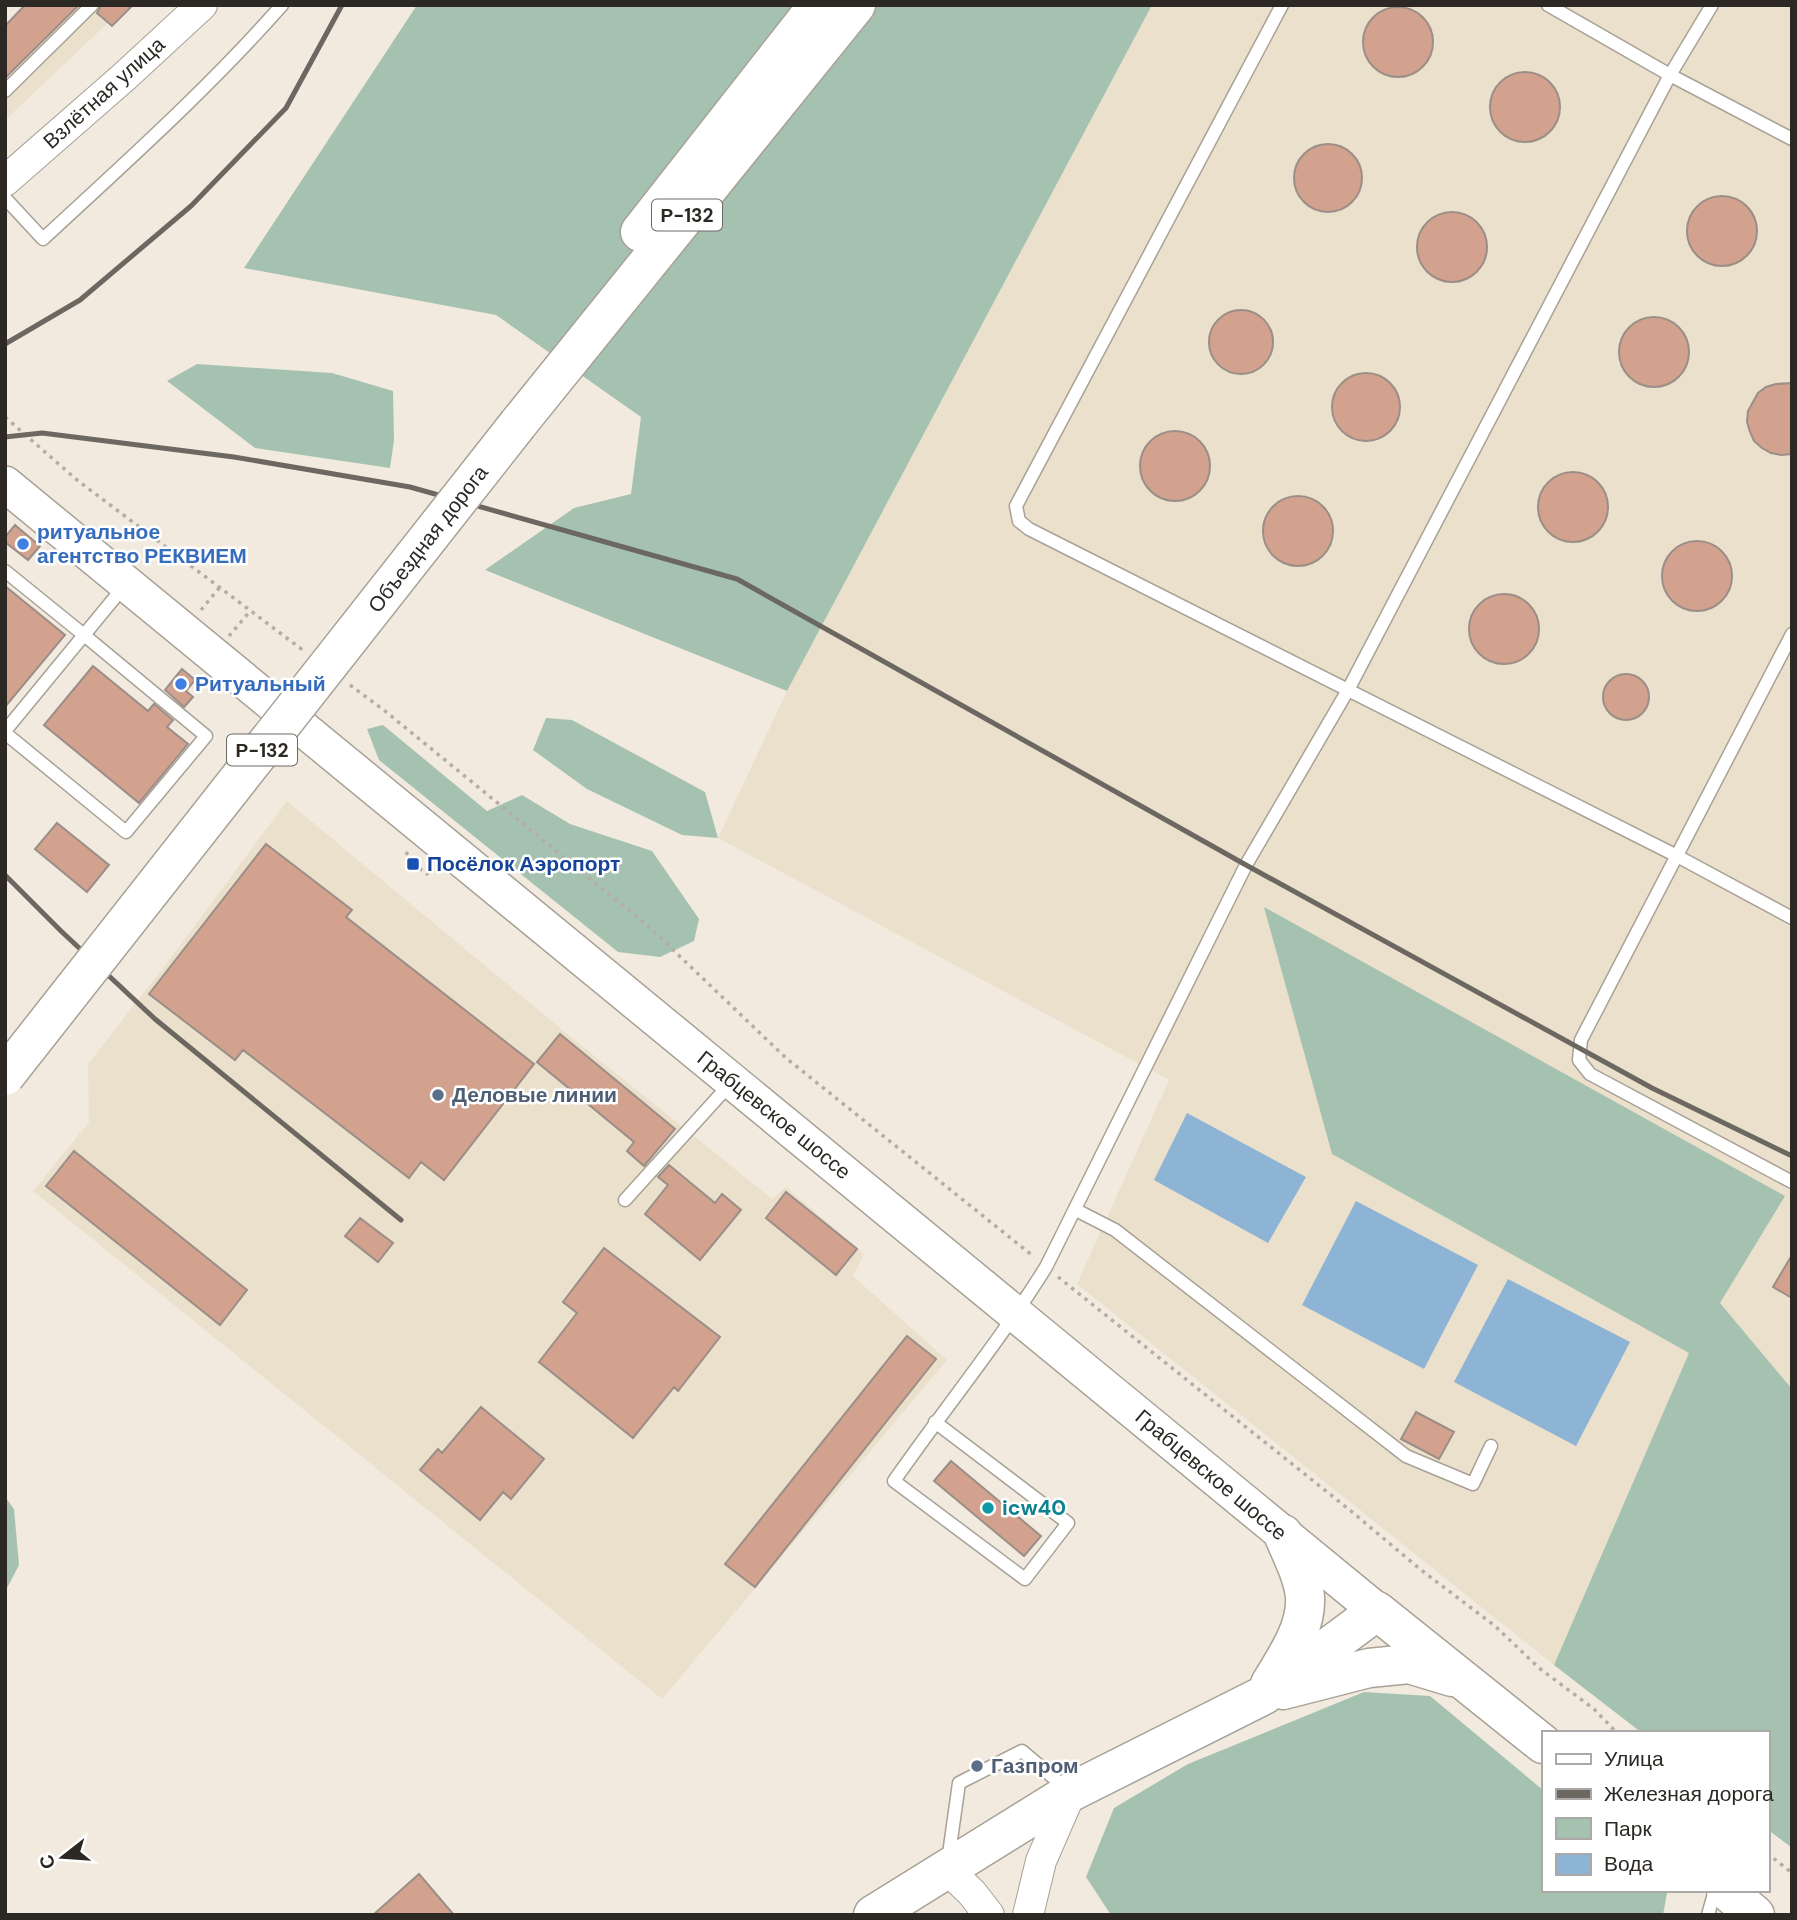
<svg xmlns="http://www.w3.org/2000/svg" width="1797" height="1920" font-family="'DM Sans',sans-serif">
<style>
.industrial{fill:#ebe0cb}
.green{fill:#a5c2b0}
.water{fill:#8db4d5}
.building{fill:#d2a28e;stroke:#9b8e88;stroke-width:2}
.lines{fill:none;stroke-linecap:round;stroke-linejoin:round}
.service-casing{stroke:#a8a196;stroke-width:15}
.tertiary-casing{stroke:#a8a196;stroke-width:32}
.secondary-casing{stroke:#a8a196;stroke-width:38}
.primary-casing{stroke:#a8a196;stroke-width:41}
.trunk-casing{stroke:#a8a196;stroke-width:41}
.path{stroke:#b4ada4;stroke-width:3.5;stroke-dasharray:3.5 5;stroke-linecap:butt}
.service{stroke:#fff;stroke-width:12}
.tertiary{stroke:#fff;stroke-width:30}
.secondary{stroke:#fff;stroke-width:35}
.primary{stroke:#fff;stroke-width:38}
.trunk{stroke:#fff;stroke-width:38}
.rail{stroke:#6c6761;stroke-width:5}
.trunk-bridge-casing{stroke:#a8a196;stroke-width:41;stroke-linecap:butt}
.trunk-bridge{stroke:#fff;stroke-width:38}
.shop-dot{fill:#3f7fe0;stroke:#fff;stroke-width:2.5}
.transit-dot{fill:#1a4fb4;stroke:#fff;stroke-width:2.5}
.service-dot{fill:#5c6f8a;stroke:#fff;stroke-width:2.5}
.culture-dot{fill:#0f9aa8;stroke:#fff;stroke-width:2.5}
.labels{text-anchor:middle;stroke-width:5;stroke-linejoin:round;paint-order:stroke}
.shield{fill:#fff;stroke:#6b6966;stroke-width:2}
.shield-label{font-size:19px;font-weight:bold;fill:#2c2925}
.street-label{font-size:21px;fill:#2c2925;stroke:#fff}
.shop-label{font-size:21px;font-weight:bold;fill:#366cbe;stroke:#fff;text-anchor:start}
.transit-label{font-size:21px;font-weight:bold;fill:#164399;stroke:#fff;text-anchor:start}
.service-label{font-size:21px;font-weight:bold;fill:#4e5e75;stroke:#fff;text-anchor:start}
.culture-label{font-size:21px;font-weight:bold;fill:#0d838f;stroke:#fff;text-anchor:start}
</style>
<rect width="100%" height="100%" fill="#f2eade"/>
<path class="industrial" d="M25 5H120L126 12 112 27 108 23 5 120V26Z
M1152 5H1792V1389L1720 1303 1784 1195 1332 1154 1689 1353 1554 1665 1077 1284 1169 1080 718 838 787 691Z
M287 801 566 1033 772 1199 786 1187 864 1254 853 1276 947 1360 662 1699 33 1191 89 1122 88 1064 170 959Z"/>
<path class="green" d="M417 5H1152L787 691 485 570 574 508 631 494 641 417 496 315 244 268Z
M197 364 332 373 393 391 394 440 390 468 255 448 167 381Z
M546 718 572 720 705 792 718 838 682 835 587 789 533 750Z
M383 725 487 811 522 795 570 824 652 851 699 919 694 941 660 957 618 952 379 760 367 729Z
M1264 907 1785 1196 1720 1303 1792 1389V1848L1767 1829V1733H1642L1554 1665 1689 1353 1332 1154Z
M5 1497 14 1509 19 1565 5 1592Z
M1364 1692 1430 1696 1543 1790V1890H1664L1667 1893 1663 1915H1111L1086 1877 1114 1808 1188 1764Z"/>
<path class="water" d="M1187 1113 1306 1177 1268 1243 1154 1180Z
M1356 1201 1478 1265 1424 1369 1302 1305Z
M1508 1279 1630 1342 1576 1446 1454 1382Z"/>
<path class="building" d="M25 5H79L5 78V26Z
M101 5H133L112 26 97 13Z
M1363 42a35 35 0 1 1 70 0a35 35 0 1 1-70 0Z
M1490 107a35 35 0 1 1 70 0a35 35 0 1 1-70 0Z
M1294 178a34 34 0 1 1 68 0a34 34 0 1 1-68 0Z
M1687 231a35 35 0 1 1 70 0a35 35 0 1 1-70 0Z
M1417 247a35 35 0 1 1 70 0a35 35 0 1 1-70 0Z
M1209 342a32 32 0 1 1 64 0a32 32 0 1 1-64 0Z
M1619 352a35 35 0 1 1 70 0a35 35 0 1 1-70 0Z
M1332 407a34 34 0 1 1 68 0a34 34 0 1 1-68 0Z
M1792 383V454L1781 455 1771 453 1762 448 1754 441 1750 432 1747 422 1748 411 1758 393 1766 387 1776 384Z
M1140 466a35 35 0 1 1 70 0a35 35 0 1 1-70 0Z
M1538 507a35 35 0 1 1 70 0a35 35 0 1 1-70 0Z
M1263 531a35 35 0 1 1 70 0a35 35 0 1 1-70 0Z
M15 525 40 546 28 560 5 542V537Z
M1662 576a35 35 0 1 1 70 0a35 35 0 1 1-70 0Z
M5 586 65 635 5 707Z
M1469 629a35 35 0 1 1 70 0a35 35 0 1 1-70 0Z
M93 666 148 711 154 704 173 720 167 727 188 744 139 803 44 725Z
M182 669 195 680 186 691 193 697 184 707 165 690Z
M1603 697a23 23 0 1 1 46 0a23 23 0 1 1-46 0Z
M57 823 109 865 87 892 35 849Z
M266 844 352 910 346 917 534 1064 444 1180 421 1162 409 1178 243 1050 235 1060 149 994Z
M560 1034 675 1129 644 1166 627 1151 634 1142 537 1062Z
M74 1151 247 1290 220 1325 46 1186Z
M669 1165 715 1203 722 1194 741 1210 700 1260 645 1214 668 1185 658 1177Z
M786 1192 857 1249 836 1275 766 1218Z
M360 1218 393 1243 378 1262 345 1236Z
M604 1248 720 1337 678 1391 674 1387 633 1438 539 1362 577 1313 563 1302Z
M1792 1255V1298L1773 1287Z
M907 1336 936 1359 755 1587 725 1564Z
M481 1407 544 1459 511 1499 503 1492 480 1520 420 1470 438 1449 442 1453Z
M1416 1412 1454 1432 1439 1459 1401 1439Z
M951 1461 1041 1536 1024 1556 934 1481Z
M419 1874 454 1915H373Z"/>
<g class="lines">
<defs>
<path id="service" d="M1282 5 1016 506 1019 521 1029 529 1677 856 1792 918
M1548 5 1670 75 1792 139
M5 91 92 5
M5 198 43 239C125 163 208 89 282 5
M5 571 84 635 126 584
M1792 634 1581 1040 1579 1060 1590 1074 1792 1182
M5 731 84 635 206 736 126 832 5 733
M625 1200 730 1084
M1076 1210 1115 1230 1406 1456 1473 1484 1491 1446
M935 1422 1068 1523 1025 1579 894 1481C944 1409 1000 1341 1046 1267L1246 865 1348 690 1670 75 1712 5
M948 1861 959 1783 1022 1751 1068 1790
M1708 1915 1715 1890"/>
<path id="tertiary" d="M5 181 124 77 202 5
M947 1869 972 1893 989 1915
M1028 1915 1041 1861 1071 1792"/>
<path id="secondary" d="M5 484 1377 1611"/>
<path id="primary" d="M1270 1684C1285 1659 1307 1628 1305 1597 1303 1575 1291 1554 1283 1534
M1283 1690 1369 1668 1409 1664 1452 1677
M1726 1890 1755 1915
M873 1915 1071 1792 1264 1695 1377 1611 1543 1744"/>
<path id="trunk" d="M640 232 818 5
M518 424 856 5"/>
</defs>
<use href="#service" class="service-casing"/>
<use href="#tertiary" class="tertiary-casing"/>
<use href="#secondary" class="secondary-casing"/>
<use href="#primary" class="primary-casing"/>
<use href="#trunk" class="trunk-casing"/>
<path class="path" d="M5 417 77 480 304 651
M201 610 220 587
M229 636 251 610
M350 685 385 711 647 925 786 1058 1033 1256
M408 852 404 857 427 874 431 869
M1058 1277 1351 1511 1421 1570 1495 1626 1539 1668 1594 1709 1617 1733
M1767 1853 1792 1873"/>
<use href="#service" class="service"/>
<use href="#tertiary" class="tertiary"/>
<use href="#secondary" class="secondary"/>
<use href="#primary" class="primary"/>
<use href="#trunk" class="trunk"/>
<path class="rail" d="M5 344 80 300 191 206 286 108 342 5
M5 437 42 433 234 457 410 487 737 579 1246 865 1652 1088 1792 1156
M5 875 61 931 155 1019 401 1220"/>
<defs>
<path id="trunk-bridge" d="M5 1076 518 424"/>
</defs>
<use href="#trunk-bridge" class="trunk-bridge-casing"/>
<use href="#trunk-bridge" class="trunk-bridge"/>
</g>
<g class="shop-dot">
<circle cx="23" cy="544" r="7"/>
<circle cx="181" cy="684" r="7"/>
</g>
<rect class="transit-dot" x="406" y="857" width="14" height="14" rx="3.5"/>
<g class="service-dot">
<circle cx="438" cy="1095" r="7"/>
<circle cx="977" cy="1766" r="7"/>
</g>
<circle class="culture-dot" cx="988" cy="1508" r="7"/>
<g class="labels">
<g class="shield">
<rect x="652" y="199.5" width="70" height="31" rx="5"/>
<rect x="227" y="734.5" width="70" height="31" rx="5"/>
</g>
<g class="shield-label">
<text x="687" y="222">Р-132</text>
<text x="262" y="757">Р-132</text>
</g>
<g class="street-label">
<text transform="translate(104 93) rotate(-42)" y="7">Взлётная улица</text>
<text transform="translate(428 539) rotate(-52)" y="7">Объездная дорога</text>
<text transform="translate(774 1115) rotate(39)" y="7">Грабцевское шоссе</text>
<text transform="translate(1211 1475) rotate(40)" y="7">Грабцевское шоссе</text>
</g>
<g class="shop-label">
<text x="37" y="539">ритуальное<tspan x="37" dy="24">агентство РЕКВИЕМ</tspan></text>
<text x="195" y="691">Ритуальный</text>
</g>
<g class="transit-label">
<text x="427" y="871">Посёлок Аэропорт</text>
</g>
<g class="service-label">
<text x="452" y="1102">Деловые линии</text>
<text x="991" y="1773">Газпром</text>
</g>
<g class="culture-label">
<text x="1002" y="1515">icw40</text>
</g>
</g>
<rect width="1797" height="1920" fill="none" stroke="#2c2925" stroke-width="14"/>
<rect x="1542" y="1731" width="228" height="161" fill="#ffffff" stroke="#aba9a8" stroke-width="2"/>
<rect x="1556" y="1754" width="35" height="10" fill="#ffffff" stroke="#aba9a8" stroke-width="2"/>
<text x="1604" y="1766" font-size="21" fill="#2c2925">Улица</text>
<rect x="1556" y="1789" width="35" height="10" fill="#6c6761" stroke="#aba9a8" stroke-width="2"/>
<text x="1604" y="1801" font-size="21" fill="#2c2925">Железная дорога</text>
<rect x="1556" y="1818" width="35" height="21" fill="#a5c2b0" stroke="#aba9a8" stroke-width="2"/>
<text x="1604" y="1836" font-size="21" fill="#2c2925">Парк</text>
<rect x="1556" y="1854" width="35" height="21" fill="#8db4d5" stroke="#aba9a8" stroke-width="2"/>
<text x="1604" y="1871" font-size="21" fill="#2c2925">Вода</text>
<g transform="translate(63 1857) rotate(253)" stroke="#ffffff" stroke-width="5" paint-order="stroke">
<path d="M0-5L12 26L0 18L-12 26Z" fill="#2c2925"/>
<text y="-10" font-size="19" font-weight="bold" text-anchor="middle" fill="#2c2925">С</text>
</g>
</svg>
